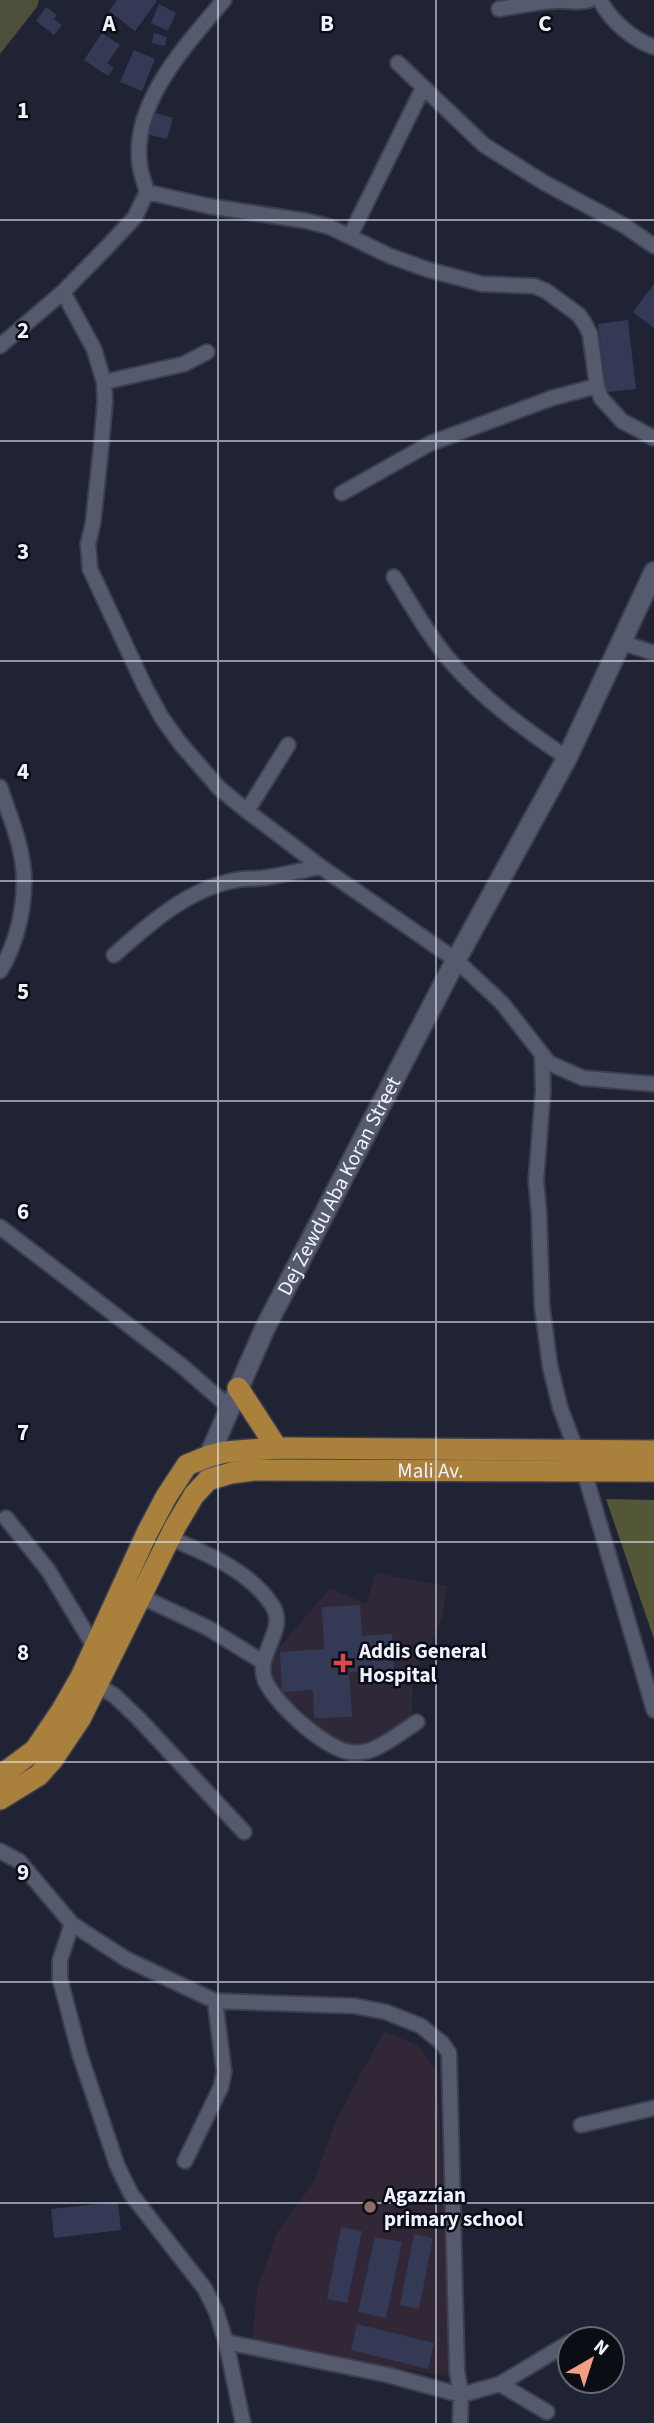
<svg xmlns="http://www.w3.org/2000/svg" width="654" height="2423" font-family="'Source Sans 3',sans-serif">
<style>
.education{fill:#322736}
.medical{fill:#2f2838}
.green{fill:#4d4f3b}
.forest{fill:#535738}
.building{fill:#343a55}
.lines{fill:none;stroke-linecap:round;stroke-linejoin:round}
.street-casing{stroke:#3c3f4d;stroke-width:18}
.secondary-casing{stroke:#3c3f4d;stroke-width:23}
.primary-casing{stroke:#3c3f4d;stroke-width:24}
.street{stroke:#555a6e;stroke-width:14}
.secondary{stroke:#555a6e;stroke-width:19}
.primary{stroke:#a9813d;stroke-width:21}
.grid{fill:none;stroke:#eff2fe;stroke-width:2;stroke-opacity:0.55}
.health-dot{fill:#e0444e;stroke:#0b0d14;stroke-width:2.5}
.education-dot{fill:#8d6e63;stroke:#0b0d14;stroke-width:2.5}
.labels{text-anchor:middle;stroke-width:5;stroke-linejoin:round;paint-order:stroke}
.street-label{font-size:21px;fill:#eff2fe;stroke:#0b0d14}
.poi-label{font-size:21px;font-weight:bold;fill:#eff2fe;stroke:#0b0d14;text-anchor:start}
.grid-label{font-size:23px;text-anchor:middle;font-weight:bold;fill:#eff2fe;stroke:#0b0d14;stroke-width:5;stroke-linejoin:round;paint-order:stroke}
</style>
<rect width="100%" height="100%" fill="#1f2334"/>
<path class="education" d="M384 2031 417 2045 437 2070 453 2377 252 2344 257 2289 278 2231 313 2183 337 2118Z"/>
<path class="medical" d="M376 1573 447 1586 443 1615 426 1656 413 1670 412 1716 385 1746 344 1750 259 1671 330 1588 366 1604Z"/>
<path class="green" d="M0 0H39L37 7 0 54Z"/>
<path class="forest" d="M606 1499 654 1500V1639Z"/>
<path class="building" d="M117 0H155L157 1 135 31 109 11Z
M159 4 176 13 168 31 151 23Z
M46 7 57 15 54 19 62 25 54 35 36 21Z
M102 33 120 45 107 63 114 68 108 76 84 60Z
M154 33 167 37 165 46 152 43Z
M134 50 155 59 142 91 120 82Z
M152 112 173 118 167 139 146 134Z
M654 284V328L633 312Z
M628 320 636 389 607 392 598 324Z
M360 1605 362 1636 392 1634 394 1670 349 1672 352 1717 314 1718 313 1690 282 1692 280 1652 324 1649 322 1607Z
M118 2202 121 2230 54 2238 51 2209Z
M341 2227 362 2231 347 2303 327 2299Z
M414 2234 433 2238 419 2309 400 2305Z
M375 2237 402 2242 386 2318 358 2312Z
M357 2324 434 2343 428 2369 351 2350Z"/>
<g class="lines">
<defs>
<path id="street" d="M600 0C610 20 633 40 654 47
M499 9C518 6 537 2 556 1 567 0 578 4 589 0
M398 63 484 145 543 182 625 226 654 246
M147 192 208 206 307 221 330 227 390 256 426 269 482 284 534 286 546 291 579 315 585 324 590 334 597 386 601 398 622 421 654 438
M350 236 423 88
M63 292 94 349 104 382 105 401 101 448 93 523 88 544 90 569 145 687 162 718 180 743 219 788 247 811 321 867 456 960 502 1003 549 1063 583 1078 654 1084
M0 346 63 292 108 246 135 217 147 192C145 184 141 175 140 166 130 104 187 44 224 0
M104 382 184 364 207 352
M342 493 431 443 552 398 597 386
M394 577C412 606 429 636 451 662 484 700 526 730 567 758
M623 643 654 653
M0 787C8 812 20 839 23 866 27 900 18 942 0 971
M247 811 288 745
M114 955C150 923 188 889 236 880 245 878 254 879 263 878 283 875 302 870 321 867
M542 1055 543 1091 536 1180 539 1213 542 1306 550 1366 560 1407 584 1471 654 1710
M0 1227 182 1366 229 1407
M6 1518 48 1570 95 1648
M170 1538C207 1554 249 1570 272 1605 288 1628 257 1653 264 1677 270 1700 326 1750 350 1752 355 1753 366 1752 371 1750 387 1744 403 1731 417 1722
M142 1597 208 1628 263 1662
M91 1681 115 1696 139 1719 244 1832
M0 1851 19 1861 72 1924 126 1959 215 2001 355 2006 386 2012 421 2026 442 2043 449 2053 457 2371 461 2395 460 2423
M72 1924 60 1960V1979L80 2055 117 2165 131 2194 205 2289 216 2311 226 2342 243 2423
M581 2125 654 2108
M185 2161 221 2087 224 2072 215 2001
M226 2342 388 2375 461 2395 500 2384 570 2342
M500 2384 547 2412"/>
<g id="secondary">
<path id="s1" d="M208 1469 209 1456 265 1328 456 960 567 758 654 572"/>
</g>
<g id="primary">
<path d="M238 1388 277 1448"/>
<path d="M0 1776 35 1750 62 1710 81 1677 147 1533 166 1497 187 1465 209 1456 225 1452 277 1448 654 1451"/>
<path id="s2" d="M0 1799 39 1775 53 1759 80 1719 175 1527 194 1495 208 1480 231 1473 254 1470 654 1471"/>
</g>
</defs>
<use href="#street" class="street-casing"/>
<use href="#secondary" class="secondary-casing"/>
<use href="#primary" class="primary-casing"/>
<use href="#street" class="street"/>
<use href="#secondary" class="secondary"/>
<use href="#primary" class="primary"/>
</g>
<path class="grid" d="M218 0V2423M436 0V2423M0 220H654M0 441H654M0 661H654M0 881H654M0 1101H654M0 1322H654M0 1542H654M0 1762H654M0 1982H654M0 2203H654"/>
<path class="health-dot" d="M339.5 1652.5h7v7h7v7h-7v7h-7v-7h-7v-7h7z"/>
<circle class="education-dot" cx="370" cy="2207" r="7"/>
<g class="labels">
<g class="street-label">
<text dy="7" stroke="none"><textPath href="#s1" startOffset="313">Dej Zewdu Aba Koran Street</textPath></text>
<text dy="7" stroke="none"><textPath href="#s2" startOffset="611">Mali Av.</textPath></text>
</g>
<g class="poi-label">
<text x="359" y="1658">Addis General<tspan x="359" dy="24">Hospital</tspan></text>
<text x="384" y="2202">Agazzian<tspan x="384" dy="24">primary school</tspan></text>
</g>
</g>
<g class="grid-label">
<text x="109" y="31">A</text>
<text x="327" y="31">B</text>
<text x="545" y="31">C</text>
<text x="23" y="118">1</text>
<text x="23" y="338">2</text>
<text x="23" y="559">3</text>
<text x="23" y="779">4</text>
<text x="23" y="999">5</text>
<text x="23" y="1219">6</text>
<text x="23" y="1440">7</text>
<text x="23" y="1660">8</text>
<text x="23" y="1880">9</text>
</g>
<g transform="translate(591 2360) rotate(39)"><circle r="33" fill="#0b0d14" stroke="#666972" stroke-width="2"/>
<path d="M0-5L12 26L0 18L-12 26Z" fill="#f39f83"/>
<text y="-10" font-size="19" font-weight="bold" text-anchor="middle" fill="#eff2fe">N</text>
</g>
</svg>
